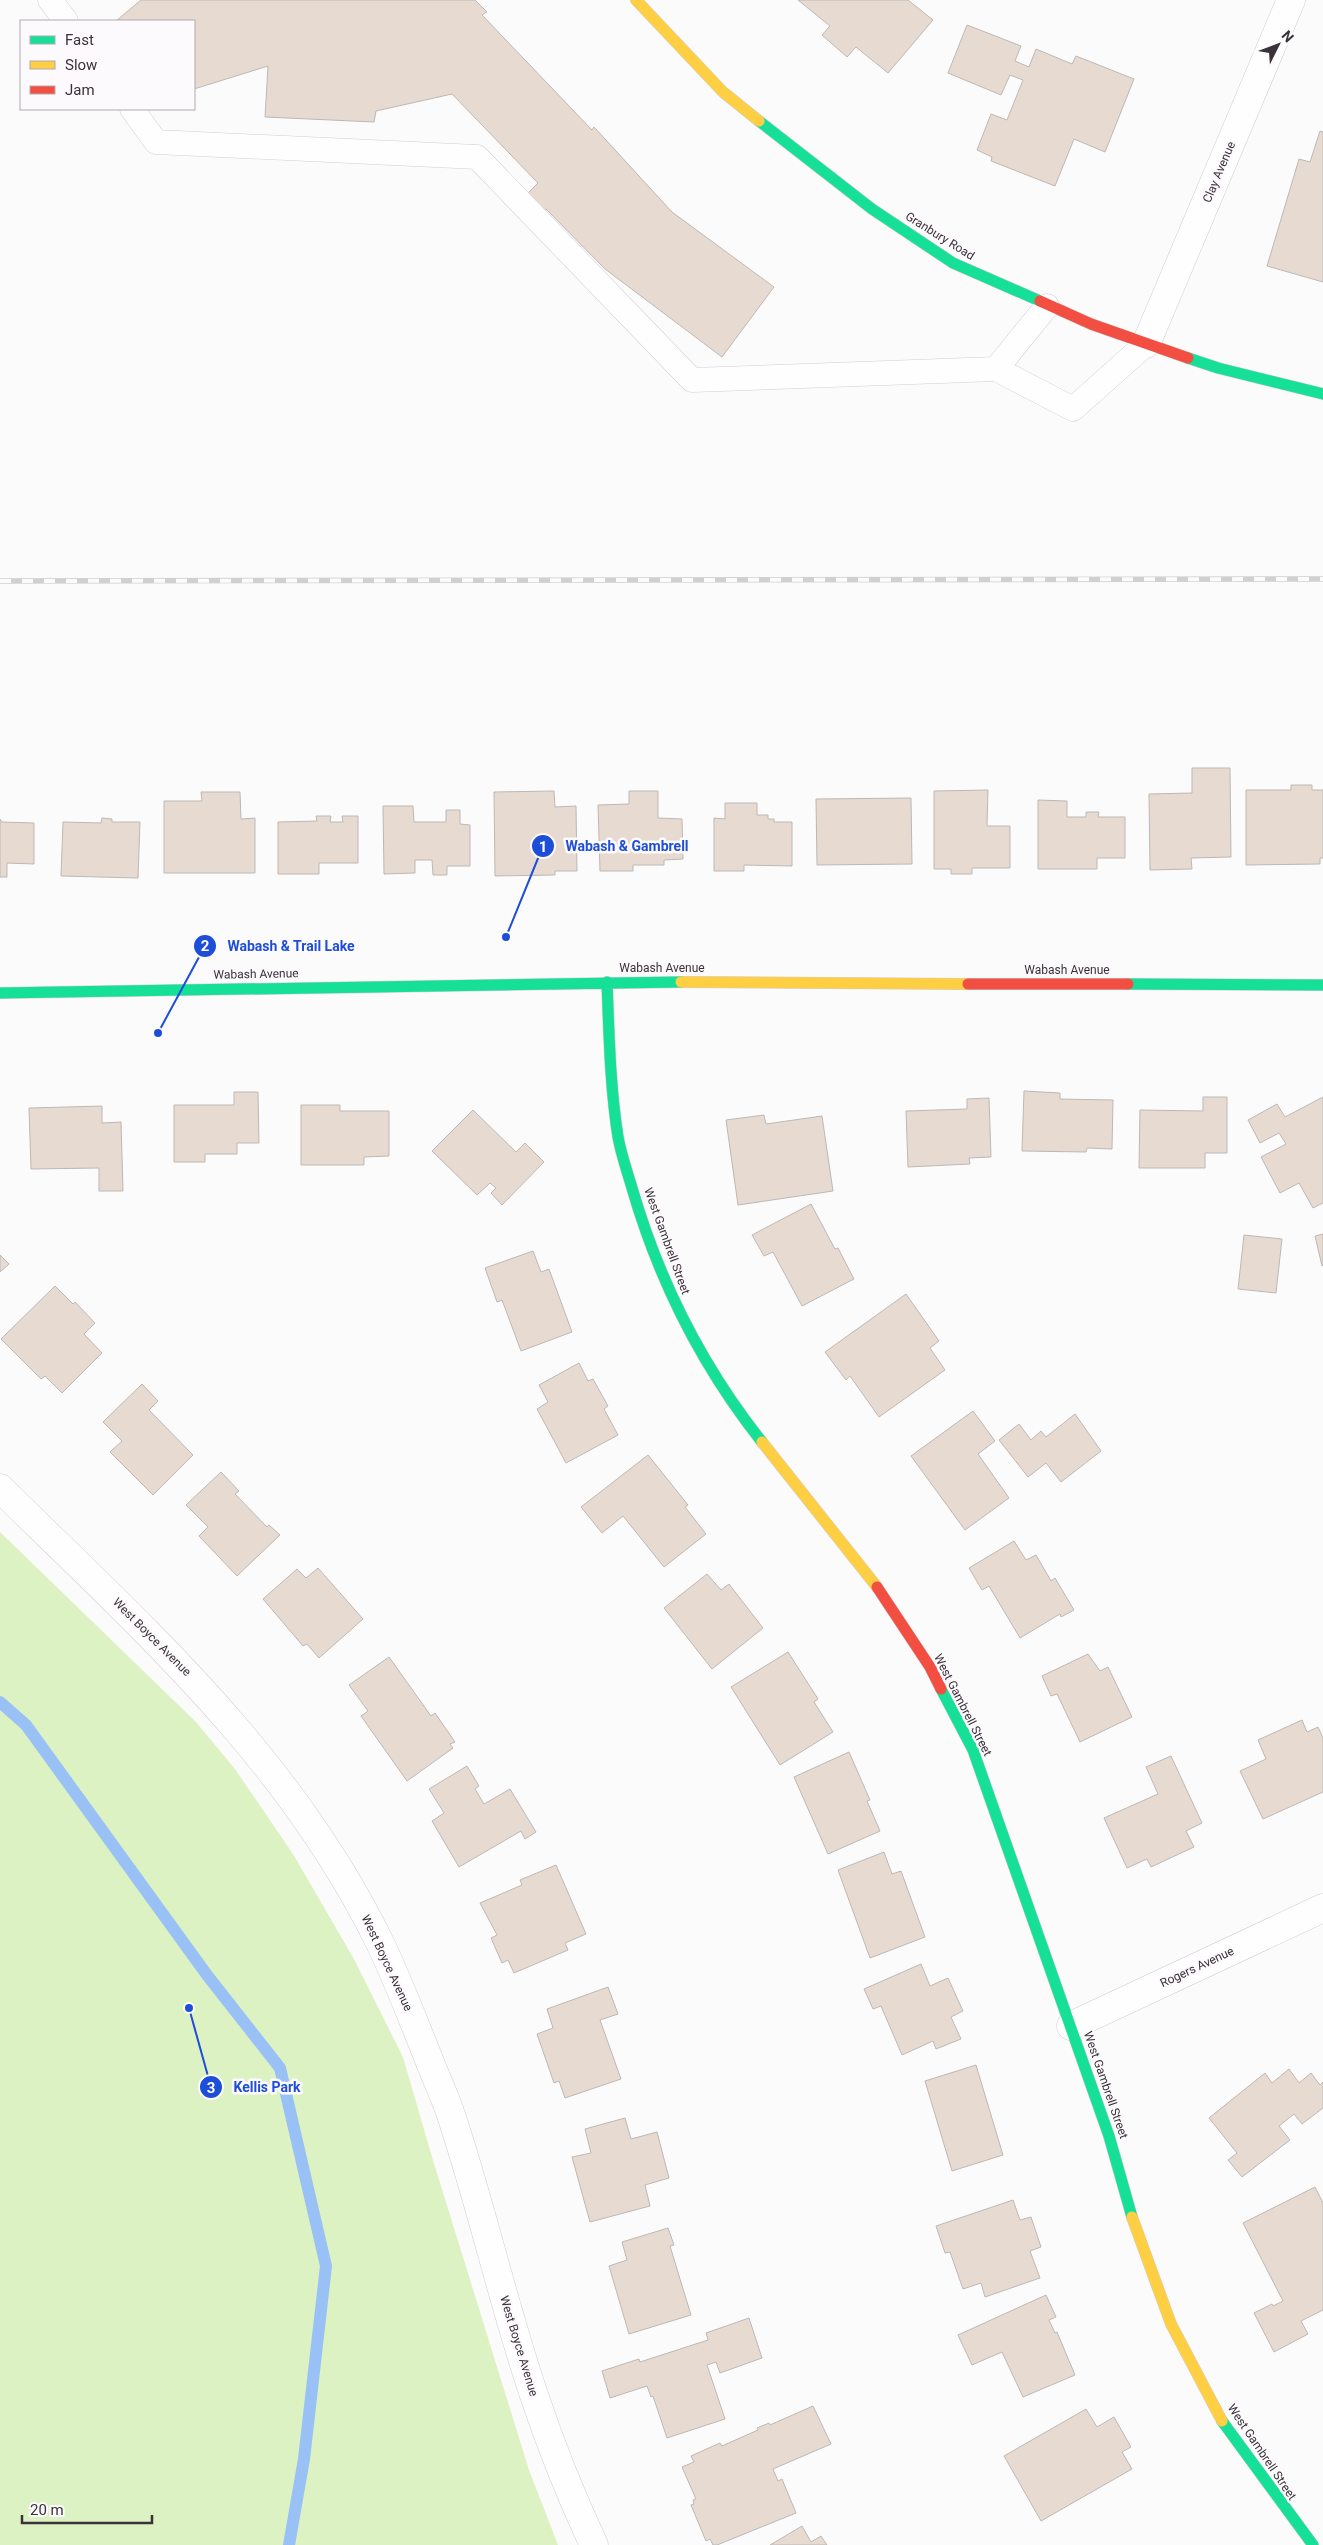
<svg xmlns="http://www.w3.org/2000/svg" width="1323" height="2545" font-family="Roboto,sans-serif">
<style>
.green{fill:#ddf2c3}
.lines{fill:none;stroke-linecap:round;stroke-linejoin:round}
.stream{stroke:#99c1f6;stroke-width:12}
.building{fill:#e7dad0;stroke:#bcb8b6}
.lane-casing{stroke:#d1cdd1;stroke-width:25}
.street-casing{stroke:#d1cdd1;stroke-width:29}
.fast-casing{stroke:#d1cdd1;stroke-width:12}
.slow-casing{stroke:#d1cdd1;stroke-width:12}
.jam-casing{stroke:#d1cdd1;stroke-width:12}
.lane{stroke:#fffeff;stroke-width:24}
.street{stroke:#fffeff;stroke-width:28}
.fast{stroke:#16e098;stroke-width:11}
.slow{stroke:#ffcf43;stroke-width:11}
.jam{stroke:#f24e42;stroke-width:11}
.rail-casing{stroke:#d0d0d0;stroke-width:5.5}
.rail{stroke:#fdfafd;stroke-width:4;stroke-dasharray:11;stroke-linecap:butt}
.labels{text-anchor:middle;stroke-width:5;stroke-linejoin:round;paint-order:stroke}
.street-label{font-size:12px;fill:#393238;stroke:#fdfafd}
.leader{fill:none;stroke:#1d4ed8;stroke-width:2}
.callout-dot{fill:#1d4ed8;stroke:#fdfafd;stroke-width:2}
.mark-label{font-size:15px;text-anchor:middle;font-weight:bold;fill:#fff}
.callout-label{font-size:14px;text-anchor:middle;font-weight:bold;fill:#1d4ed8;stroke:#fdfafd;stroke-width:5;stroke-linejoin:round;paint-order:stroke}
</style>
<rect width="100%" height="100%" fill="#fcfbfc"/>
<path class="green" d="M0 1532 196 1722 235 1769 293 1854 354 1959 403 2057 432 2157 529 2470 558 2545H0Z"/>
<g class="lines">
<path class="stream" d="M0 1702 26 1725 207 1975 280 2068 326 2266 304 2459 289 2545"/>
</g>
<path class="building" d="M141 0H475L487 12 482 15 592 130 594 127 672 212 774 287 722 357 605 269 546 209 543 211 527 194 538 183 452 94 376 111 374 122 265 117 268 66 194 89V21H116Z
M798 0H908L933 20 888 73 856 47 847 57 822 35 830 26Z
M967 25 1021 46 1015 61 1029 67 1036 49 1072 64 1076 56 1134 79 1105 152 1074 139 1055 186 991 161 992 157 977 150 991 114 1007 120 1023 80 1010 75 1001 95 948 73Z
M1320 131 1323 132V282L1267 266 1299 159 1310 162Z
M1192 768H1230L1231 857 1191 858 1192 869 1150 870 1149 794 1192 793Z
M1291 785H1312V790H1323V858H1320V864L1246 865V790H1291Z
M988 790 987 826H1010V868H972V874H951V869H934V791Z
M554 791 555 807 576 806 577 871H555V875L495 876 494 792Z
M629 791H658V818L682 819 683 859 664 860V865H633V871H600L598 805 629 804Z
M201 792H240L241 819 255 818V873H164V801H202Z
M911 798 912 864 817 865 816 799Z
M1038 800 1067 801V817H1086V812H1099L1098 817H1125V858H1097V869H1038Z
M725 803H757V815H768V819H774V822H792V866L744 865V871H714V818L725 819Z
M383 806H413L414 822H446V810H460V824L470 825V866H447V875H433L432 860H415V873L384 874Z
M316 816H331L330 822H343L342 816H358V863H319V874H278V822L317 821Z
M102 818 112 819V822H140L138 878 61 876 63 822 101 823Z
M0 819 2 822 34 823V864L7 863V877H0Z
M1024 1091 1060 1093V1099L1113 1100 1112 1149 1087 1148 1086 1152 1022 1151Z
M234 1092H258L259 1143H237V1154H205V1162H174V1105H234Z
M1203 1097H1227V1153H1205V1168H1139L1140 1110 1203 1111Z
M1323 1097V1203L1313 1208 1299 1183 1280 1193 1261 1157 1286 1144 1279 1133 1260 1143 1248 1120 1277 1104 1285 1117Z
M989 1098 991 1157 969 1158 970 1164 908 1167 906 1111 967 1109V1099Z
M301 1105H340V1111H389V1156L364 1157V1165H301Z
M102 1106V1123L121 1122 123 1191H99V1168L31 1169 29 1108Z
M473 1110 516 1152 525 1143 544 1162 502 1205 491 1193 496 1188 490 1183 477 1195 432 1151Z
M764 1115 766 1124 822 1116 833 1191 738 1205 726 1120Z
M811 1204 835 1249 838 1248 854 1279 802 1306 773 1252 764 1256 752 1235Z
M1323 1234V1265L1322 1266 1315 1236Z
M1244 1235 1282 1239 1276 1293 1238 1289Z
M533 1251 541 1272 549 1269 572 1332 521 1351 502 1300 497 1302 485 1268Z
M0 1255 9 1264 0 1272Z
M55 1286 73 1304 75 1302 95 1323 84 1334 102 1353 62 1393 45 1376 41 1379 1 1339Z
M906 1294 939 1341 930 1348 945 1370 879 1417 850 1376 846 1380 825 1352Z
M579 1363 588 1381 593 1379 608 1406 604 1409 618 1435 566 1463 537 1409 548 1402 539 1385Z
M142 1384 158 1401 149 1410 193 1455 153 1495 110 1452 122 1441 103 1422Z
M973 1411 995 1441 978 1454 1009 1498 965 1530 911 1456Z
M1075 1414 1101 1451 1061 1482 1046 1463 1028 1477 999 1440 1019 1424 1031 1440 1041 1431 1046 1437Z
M648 1455 688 1505 685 1507 706 1534 664 1567 623 1516 602 1533 581 1507Z
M221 1472 239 1491 235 1494 267 1527 269 1525 280 1535 237 1576 199 1536 208 1527 186 1505Z
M1014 1541 1026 1560 1036 1555 1051 1581 1055 1578 1074 1610 1061 1617 1060 1614 1020 1638 989 1586 982 1590 969 1568Z
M318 1568 363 1619 319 1658 307 1644 303 1646 263 1599 297 1569 306 1578Z
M707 1574 721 1590 729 1584 763 1628 712 1669 664 1608Z
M788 1652 818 1699 814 1702 833 1732 780 1765 731 1687Z
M1088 1654 1100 1671 1108 1667 1132 1717 1080 1742 1057 1694 1051 1696 1042 1676Z
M389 1657 431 1716 435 1713 455 1742 450 1744 453 1748 407 1781 361 1716 368 1711 349 1685Z
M1302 1720 1307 1732 1318 1727 1323 1738V1792L1263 1819 1240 1771 1266 1759 1258 1740Z
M849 1752 870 1800 867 1801 880 1831 828 1854 794 1777Z
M1171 1756 1202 1823 1186 1831 1194 1847 1151 1867 1147 1859 1127 1868 1104 1818 1158 1794 1146 1767Z
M467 1766 479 1786 475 1789 484 1804 510 1789 536 1832 525 1839 521 1831 459 1867 432 1821 444 1813 429 1789Z
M884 1852 892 1874 901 1871 925 1937 870 1958 838 1870Z
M556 1865 586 1934 565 1943 568 1950 514 1973 508 1960 502 1963 491 1938 497 1935 480 1903 522 1885 520 1880Z
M921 1964 930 1986 948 1978 963 2011 951 2017 961 2039 936 2049 933 2041 902 2055 881 2006 873 2009 864 1989Z
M608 1987 618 2014 600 2020 621 2079 565 2098 559 2081 554 2083 537 2034 553 2028 547 2009Z
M976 2065 1003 2155 952 2171 925 2081Z
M1289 2069 1299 2083 1311 2073 1320 2085 1323 2082V2108L1302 2124 1294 2114 1279 2126 1290 2140 1242 2177 1228 2160 1237 2153 1209 2118 1265 2073 1272 2083Z
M625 2118 631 2139 657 2132 669 2178 645 2185 650 2206 590 2222 572 2157 591 2153 585 2129Z
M1315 2187 1323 2203V2310L1301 2321 1308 2334 1274 2352 1254 2313 1272 2304 1273 2306 1283 2301 1243 2223Z
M1013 2200 1020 2220 1031 2217 1041 2247 1030 2251 1040 2278 985 2297 981 2283 963 2289 950 2252 945 2253 936 2226Z
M668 2228 674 2245 670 2246 691 2315 629 2334 609 2266 627 2260 622 2242Z
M1046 2295 1056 2317 1049 2320 1055 2333 1057 2332 1075 2375 1023 2397 1002 2352 972 2365 958 2335Z
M749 2318 762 2358 720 2373 716 2362 707 2365 725 2419 667 2438 653 2396 651 2397 647 2386 610 2398 602 2371 639 2359 640 2362 708 2340 706 2333Z
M813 2406 831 2444 773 2469 778 2481 782 2479 796 2513 717 2545H713L710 2539 706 2541 691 2505 694 2504 693 2500 696 2499 682 2467 694 2462 691 2456 720 2443 722 2446 758 2430 757 2428 769 2423 770 2425Z
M1086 2409 1097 2427 1114 2417 1131 2447 1122 2452 1132 2469 1041 2521 1004 2456Z
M802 2526 811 2542 821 2536 827 2545H770Z"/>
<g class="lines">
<defs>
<path id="lane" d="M50 0 66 21
M132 109 156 142 477 157 692 380 996 369
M1047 306 996 369 1073 409 1146 344"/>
<path id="street" d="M1146 344 1291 0
M0 1488C144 1630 289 1757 380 1943 397 1978 411 2015 426 2052 433 2071 442 2090 449 2109 481 2203 502 2301 534 2395 551 2446 571 2496 594 2545
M1071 2026 1323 1908"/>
<path id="fast" d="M759 121 872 209 953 263 1040 301
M1188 358 1218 368 1323 394
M607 982C609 1033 610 1086 618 1137 621 1154 627 1171 632 1188 659 1281 701 1365 762 1442
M1128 984 1323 985
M0 993 681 982
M941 1689 973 1750 1109 2136 1132 2217
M1222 2421 1313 2545"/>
<path id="slow" d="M636 0 723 92 759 121
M681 982 968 984
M762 1442 877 1587
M1132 2217 1171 2324 1222 2421"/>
<path id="jam" d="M1040 301 1091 324 1188 358
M968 984H1128
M877 1587 930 1667 941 1689"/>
</defs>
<use href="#lane" class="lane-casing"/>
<use href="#street" class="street-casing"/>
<use href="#fast" class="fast-casing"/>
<use href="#slow" class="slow-casing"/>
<use href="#jam" class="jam-casing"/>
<use href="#lane" class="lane"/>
<use href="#street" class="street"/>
<use href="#fast" class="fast"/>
<use href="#slow" class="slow"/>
<use href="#jam" class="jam"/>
<defs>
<path id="rail" d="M0 581 1323 579"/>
</defs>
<use href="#rail" class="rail-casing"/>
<use href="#rail" class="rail"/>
</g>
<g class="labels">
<g class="street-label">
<text transform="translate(1219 172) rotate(-67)" y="4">Clay Avenue</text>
<text transform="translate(940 236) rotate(32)" y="4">Granbury Road</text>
<text x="662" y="972">Wabash Avenue</text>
<text x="1067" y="974">Wabash Avenue</text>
<text transform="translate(256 974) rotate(-1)" y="4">Wabash Avenue</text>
<text transform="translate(667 1241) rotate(70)" y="4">West Gambrell Street</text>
<text transform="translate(152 1637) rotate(45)" y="4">West Boyce Avenue</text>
<text transform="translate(963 1705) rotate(63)" y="4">West Gambrell Street</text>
<text transform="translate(387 1963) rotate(65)" y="4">West Boyce Avenue</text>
<text transform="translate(1197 1967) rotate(-25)" y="4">Rogers Avenue</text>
<text transform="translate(1106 2085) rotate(71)" y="4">West Gambrell Street</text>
<text transform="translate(519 2346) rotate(73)" y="4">West Boyce Avenue</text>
<text transform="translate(1262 2452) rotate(56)" y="4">West Gambrell Street</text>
</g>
</g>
<path class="leader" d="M506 937L543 846M158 1033L205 946M189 2008L211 2087"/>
<g class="callout-dot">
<circle cx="506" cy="937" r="5"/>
<circle cx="158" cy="1033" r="5"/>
<circle cx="189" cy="2008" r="5"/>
<circle cx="543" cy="846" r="12"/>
<circle cx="205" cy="946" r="12"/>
<circle cx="211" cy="2087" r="12"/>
</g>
<g class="mark-label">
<text x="543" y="852">1</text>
<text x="205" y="951">2</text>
<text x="211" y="2093">3</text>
</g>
<g class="callout-label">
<text x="627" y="851">Wabash &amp; Gambrell</text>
<text x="291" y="951">Wabash &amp; Trail Lake</text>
<text x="267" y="2092">Kellis Park</text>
</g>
<rect x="20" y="20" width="175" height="90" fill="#fdfafd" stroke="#afaaae"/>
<rect x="30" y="36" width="25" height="8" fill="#16e098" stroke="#afaaae"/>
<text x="65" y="45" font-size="15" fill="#393238">Fast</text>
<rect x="30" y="61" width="25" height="8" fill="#ffcf43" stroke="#afaaae"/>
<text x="65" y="70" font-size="15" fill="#393238">Slow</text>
<rect x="30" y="86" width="25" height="8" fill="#f24e42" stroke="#afaaae"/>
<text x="65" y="95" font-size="15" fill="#393238">Jam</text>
<g transform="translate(1278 45) rotate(48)" stroke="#fdfafd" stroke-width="4" paint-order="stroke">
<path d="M0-4L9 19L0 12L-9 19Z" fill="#393238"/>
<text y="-8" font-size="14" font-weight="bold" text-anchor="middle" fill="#393238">N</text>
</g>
<path d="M22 2515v8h130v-8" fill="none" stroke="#393238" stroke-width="2.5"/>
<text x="30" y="2515" font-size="15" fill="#393238" stroke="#fdfafd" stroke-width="4" paint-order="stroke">20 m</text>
</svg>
